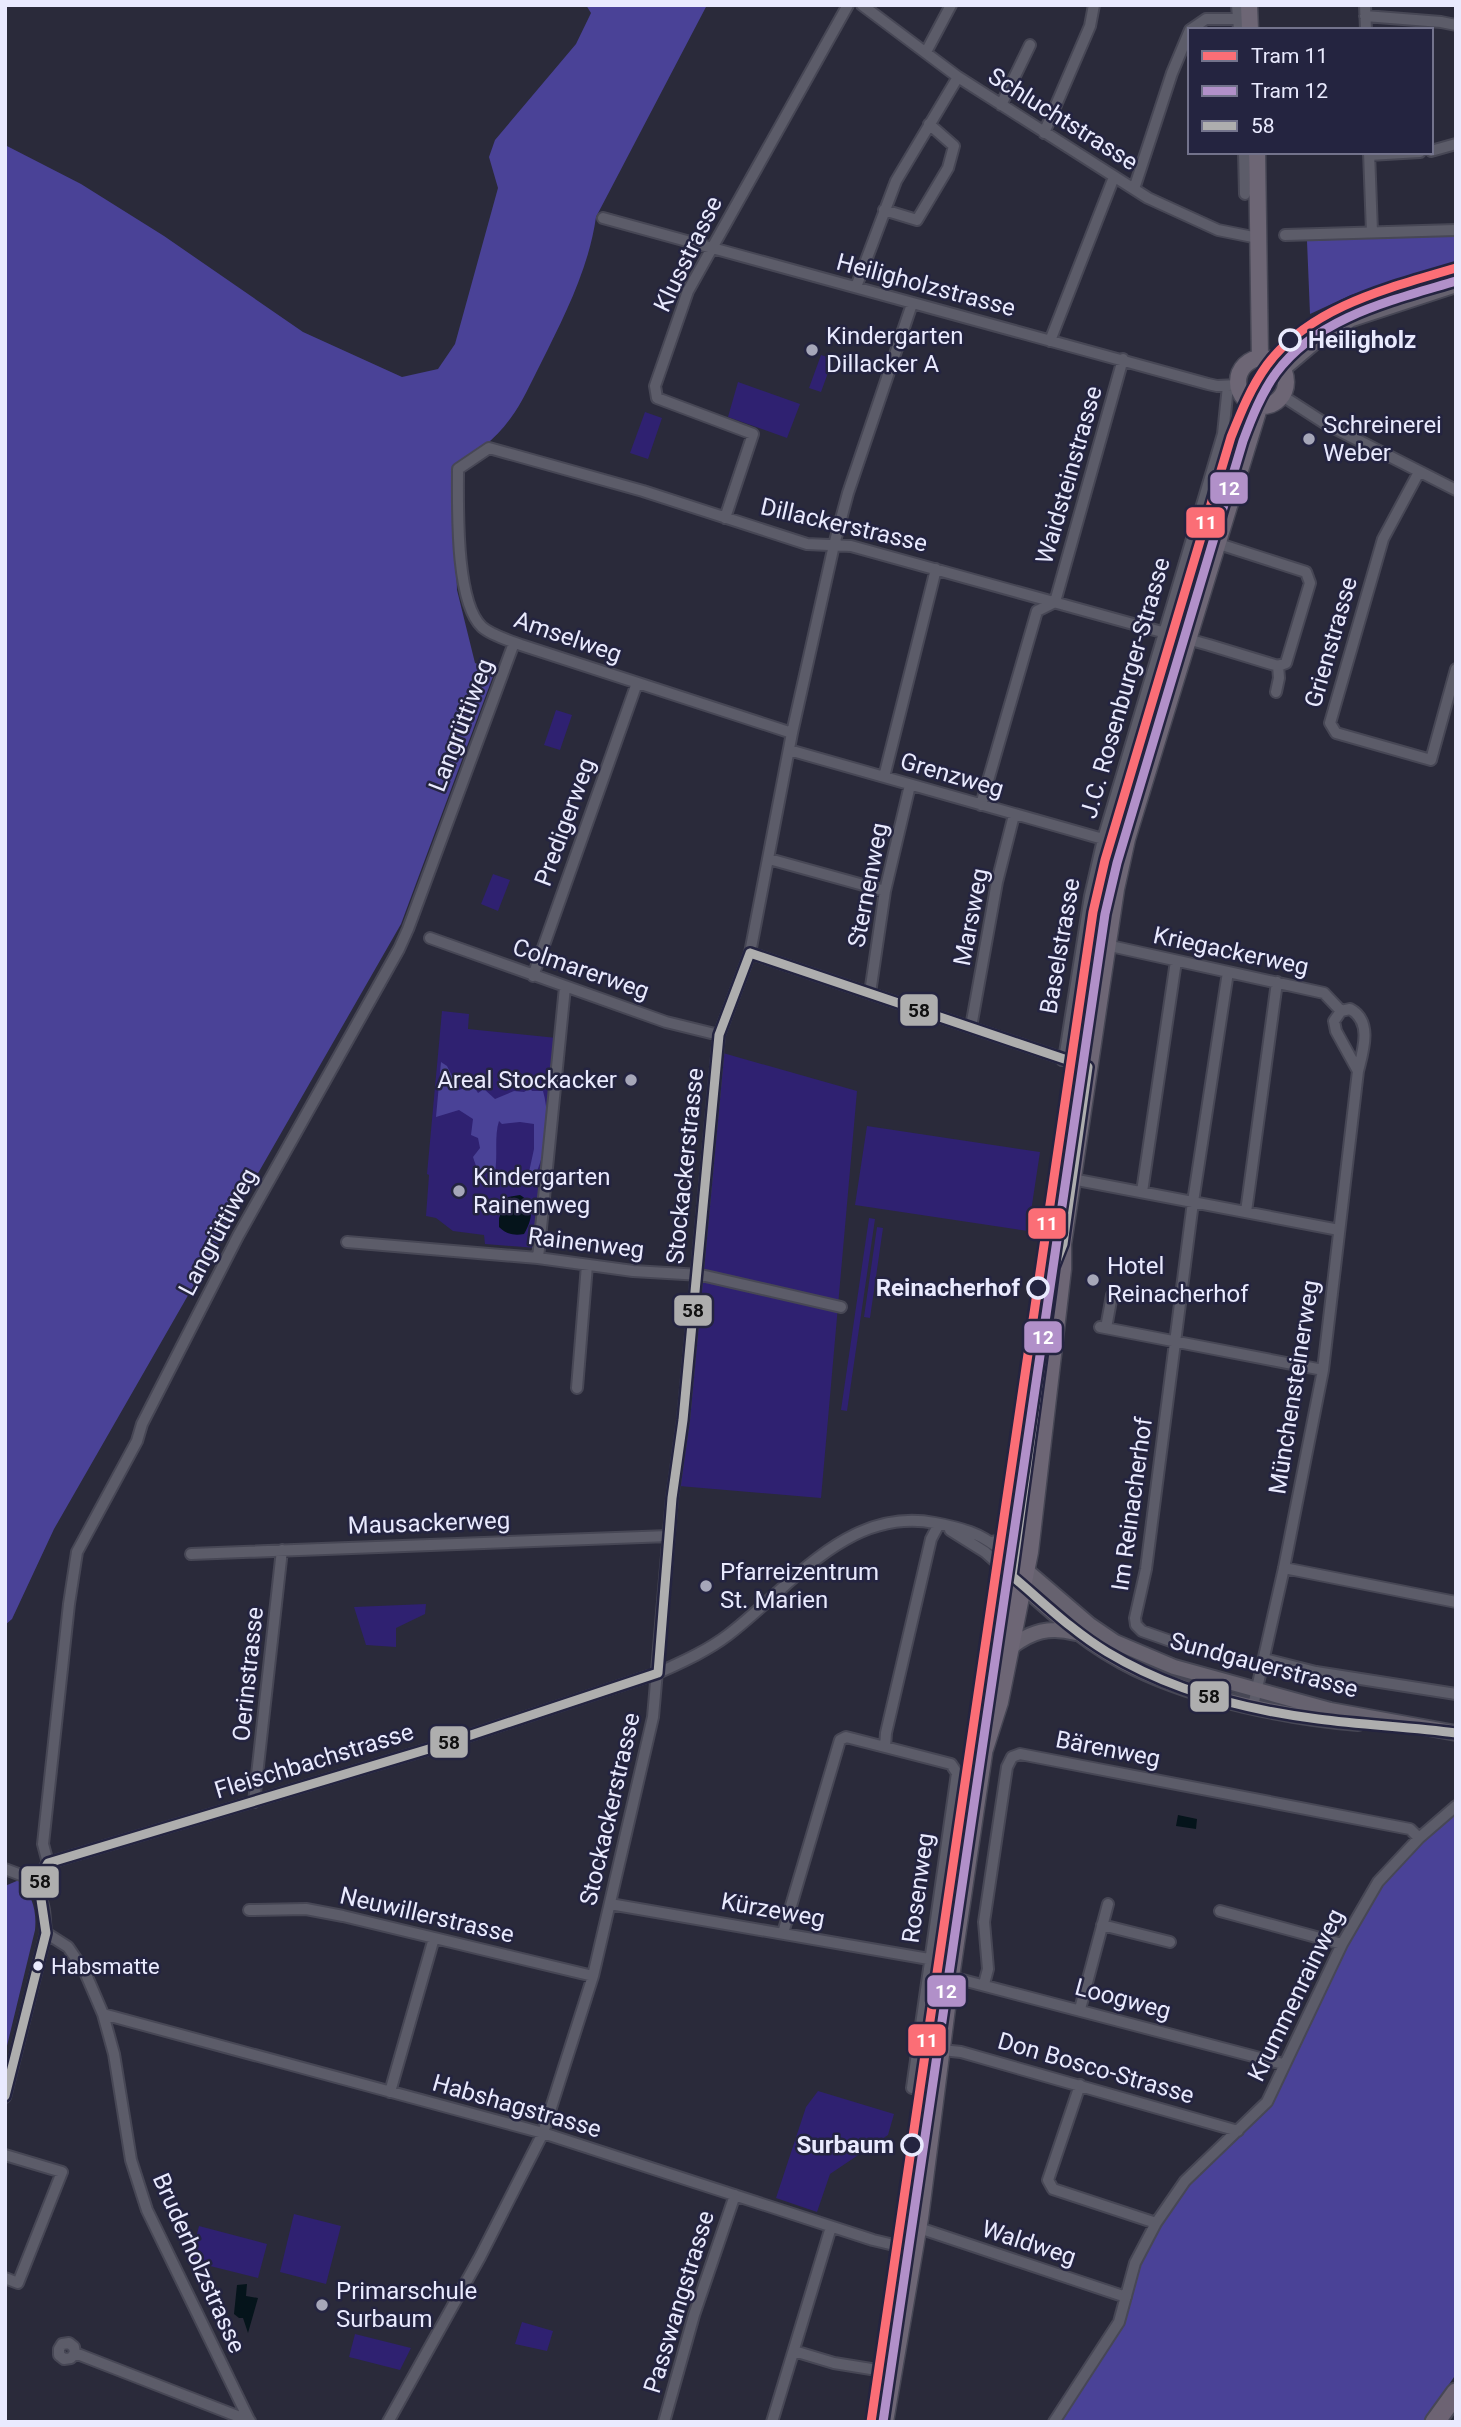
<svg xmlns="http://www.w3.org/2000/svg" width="1461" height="2427" font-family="Roboto,sans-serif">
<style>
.green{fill:#2f2171}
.forest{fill:#4a4297}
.water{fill:#05141b}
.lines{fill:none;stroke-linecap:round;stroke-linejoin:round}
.street-casing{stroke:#474755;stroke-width:14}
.secondary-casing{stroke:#474755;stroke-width:18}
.primary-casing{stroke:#474755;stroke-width:19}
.highway-casing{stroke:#474755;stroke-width:23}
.street{stroke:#5c5c69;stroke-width:10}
.secondary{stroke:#66626f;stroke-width:14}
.primary{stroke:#6d6675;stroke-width:16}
.highway{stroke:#6d6373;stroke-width:19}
.bus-1-casing{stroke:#242440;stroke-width:14}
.bus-1{stroke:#aeaeae;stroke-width:9}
.tram-1-casing{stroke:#242440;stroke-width:14}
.tram-2-casing{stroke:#242440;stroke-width:14}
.tram-1{stroke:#fb6e76;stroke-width:9}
.tram-2{stroke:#b190c9;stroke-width:9}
.stop-dot{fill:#242440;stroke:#e9eafe;stroke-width:3.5}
.poi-dot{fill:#a6a7b9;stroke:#242440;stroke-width:2.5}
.bus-dot{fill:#e9eafe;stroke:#242440;stroke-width:2.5}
.labels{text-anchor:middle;stroke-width:5;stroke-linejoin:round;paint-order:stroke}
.bus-label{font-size:22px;fill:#e9eafe;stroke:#242440;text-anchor:start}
.street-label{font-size:24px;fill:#e9eafe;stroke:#242440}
.poi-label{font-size:24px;fill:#e9eafe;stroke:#242440;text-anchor:start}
.stop-label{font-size:24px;font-weight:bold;fill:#e9eafe;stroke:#242440;text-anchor:end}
.line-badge{stroke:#242440;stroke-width:2.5}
.badge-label{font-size:19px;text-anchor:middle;font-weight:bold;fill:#fff}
.pale-badge-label{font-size:19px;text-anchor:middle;font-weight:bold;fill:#111}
</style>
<rect width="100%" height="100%" fill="#2a2a3a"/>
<path class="green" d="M821 355 833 359 821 392 809 388Z
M738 382 800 404 787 438 728 417Z
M645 412 662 418 648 459 630 453Z
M556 710 572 715 560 750 544 745Z
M493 874 510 880 498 911 481 904Z
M442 1011 469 1014 468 1029 557 1038 537 1248 485 1244 484 1235 453 1231 436 1218 426 1216 429 1175 427 1174Z
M723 1053 857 1091 821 1498 679 1486 690 1404Z
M867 1126 1040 1152 1028 1231 855 1205Z
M869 1218 875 1219 847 1411 841 1410Z
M877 1227 883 1228 870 1318 864 1317Z
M426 1604 425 1614 396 1628V1647L366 1645 354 1607Z
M818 2091 894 2114 888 2135 830 2174 817 2212 776 2198 806 2107Z
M294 2214 341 2226 326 2284 280 2272Z
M199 2226 267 2244 258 2278 190 2261Z
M522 2322 553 2331 547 2351 515 2344Z
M355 2334 411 2348 400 2370 349 2357Z"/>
<path class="forest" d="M586 5H707L596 217C589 268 564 317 541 363 531 382 523 402 510 419 495 440 475 454 453 467L457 590 475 663 495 671 401 924 54 1529 12 1619 5 1625V145L81 184 164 236 303 332 402 377 438 369 455 344 498 188 489 157 495 140 576 44 591 13Z
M1456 235V263L1351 295 1310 314 1307 241Z
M441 1062 447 1066 459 1090 473 1085 478 1093 484 1089 495 1099 514 1091 524 1092 530 1088 532 1091H543C550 1115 547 1150 536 1173L529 1172 534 1149V1124L520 1122 502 1124 499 1121C494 1136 498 1155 495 1172H478L473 1157 480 1148 478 1138 471 1135 473 1119 459 1110 436 1117Z
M1456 1806V2374L1424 2422H1054L1105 2345 1135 2263 1185 2181 1267 2102 1378 1882Z
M19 1880C32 1895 37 1910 35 1930L5 2054V1886Z"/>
<path class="water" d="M520 1195C536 1204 532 1220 524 1234 514 1236 506 1234 499 1227V1218L508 1197Z
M1178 1815 1197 1819 1196 1829 1176 1826Z
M247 2284 246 2296 258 2298 248 2333 243 2318H239L234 2314 237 2285Z"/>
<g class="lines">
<defs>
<path id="street" d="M862 5 958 77 1148 198 1218 230 1258 238
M1237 5 1239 30
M1365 5 1366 30
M1365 16 1441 22 1456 25
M1190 30 1206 19H1238
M926 52 951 5
M1001 105 1030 45
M1044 133 1090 26 1094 5
M1431 151 1456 144
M1244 152 1245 194
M1369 152 1372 232
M1369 155 1420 152
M1134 189 1172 73 1190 30
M884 210 917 220 948 168 954 146 929 124
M603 218 1208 384 1217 386 1238 385
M1285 235 1456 230
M856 287 896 181 958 77
M1050 341 1114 177
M1281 395 1326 424 1456 490
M1419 472 1383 539 1330 723 1336 733 1431 760 1456 669
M725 518 753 434 657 398 655 386 688 291 848 5
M1276 692 1279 678 1278 666
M792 733 521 645C510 641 491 635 482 627 455 602 458 506 458 469L489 448 643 491 807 544 851 546 1209 645 1278 666 1286 663 1310 583 1306 572 1219 544
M789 750 1103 839
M884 777 936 569
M981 805 1037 611 1055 602 1123 359
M769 859 885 891
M430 938 666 1022 719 1035
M1106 945 1324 993 1341 1011
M750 953 1088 1067
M533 976 637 683
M870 993 885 891 910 785
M971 1027 997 882 1014 815
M1062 1060 1065 1053 1090 896 1103 839 1223 434 1228 386
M1072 1179 1339 1230
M1142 1192 1176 961
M1246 1212 1277 982
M347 1242 538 1258 633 1271 701 1275 841 1307
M538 1258 565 987
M1100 1327 1323 1370
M1106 1328 1112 1295
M577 1388 587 1265
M950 1530 985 1552 1012 1576
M992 1542 1008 1539 1019 1528
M191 1554 669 1536
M1284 1568 1456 1602
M1179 1644 1142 1631 1136 1625 1135 1618 1146 1569 1193 1202 1228 972
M1264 1659 1316 1672 1456 1694
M1253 1706 1284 1568 1323 1370 1358 1071C1363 1051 1373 1021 1350 1009L1341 1011 1334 1021 1336 1031 1358 1071
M254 1802 282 1550
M48 1863 43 1844 69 1604 77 1552 137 1441 142 1424 238 1236 399 949 408 929 514 643
M5 1869 37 1881
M610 1904 929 1959
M249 1910 306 1909 343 1916 593 1976
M1220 1911 1342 1944
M1102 1925 1170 1942
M46 1933 68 1947 85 1972 103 2014 114 2054 131 2160 147 2210 250 2422
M783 1933 840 1740 846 1737 885 1747
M951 1977 1283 2064
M984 1984 988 1969 984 1922 1007 1767 1012 1757 1020 1754 1410 1829 1419 1838
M1080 2009 1108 1904
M103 2014 543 2133 873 2240 915 2250
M942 2050 961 2052 1238 2131
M1080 2085 1048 2180 1053 2189 1156 2223
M912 2088 957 1773 951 1764 885 1747 886 1733 931 1539 939 1524
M390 2092 434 1938
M5 2097 46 1933C45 1925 45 1917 44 1910 40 1891 34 1880 48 1863L432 1748 658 1673C682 1662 707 1651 728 1635 790 1588 847 1506 935 1523 973 1530 985 1536 1015 1561
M5 2155 62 2172 18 2283 5 2278
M919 2228 1126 2297
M794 2351 834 2363 871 2369
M75 2353 71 2358 64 2359 59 2355V2349L62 2344 69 2343 74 2347 75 2353 250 2421
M388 2422 480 2257 543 2133 593 1976 653 1717 672 1498 683 1420 719 1035 750 953 792 733 834 545 848 493 912 304
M664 2422 694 2315 735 2195
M772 2422 831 2227
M1054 2422 1119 2322 1135 2263 1156 2223 1185 2181 1267 2102 1342 1944 1378 1882 1419 1838 1456 1806"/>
<path id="secondary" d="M1282 370 1321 337 1352 319 1456 285
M1027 1571 1090 1625 1115 1642 1174 1667 1330 1710 1456 1733
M1023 1586C1057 1617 1093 1648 1135 1668 1199 1699 1288 1717 1358 1723
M1010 1648C1031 1631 1050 1626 1076 1633"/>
<path id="primary" d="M1249 5 1250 30
M1257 152 1260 358
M1238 382a24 24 0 1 1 48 0a24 24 0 1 1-48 0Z
M997 1655 1015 1561 1040 1370
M985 1749 1000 1702 1030 1552 1063 1269V1244L1116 889 1127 839 1260 405
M885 2422 920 2218 951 1977 986 1740"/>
<path id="highway" d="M1435 2422 1456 2393"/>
</defs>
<use href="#street" class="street-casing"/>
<use href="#secondary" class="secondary-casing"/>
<use href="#primary" class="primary-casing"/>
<use href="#highway" class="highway-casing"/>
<use href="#street" class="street"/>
<use href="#secondary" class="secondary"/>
<use href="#primary" class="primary"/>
<use href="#highway" class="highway"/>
<defs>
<path id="bus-1" d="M750 953 1088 1067
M1088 1067 1063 1244 1054 1267 1012 1576C1043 1602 1072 1631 1107 1652 1170 1690 1246 1710 1318 1719 1364 1725 1410 1727 1456 1733
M658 1673 672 1498 683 1420 719 1035 750 953
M5 2096 46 1933 39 1886 41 1875 48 1863 432 1748 658 1673"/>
</defs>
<use href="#bus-1" class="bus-1-casing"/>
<use href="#bus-1" class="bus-1"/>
<defs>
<path id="tram-1" d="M871 2422 1093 912 1105 860 1231 437C1241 412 1251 387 1267 365 1311 306 1389 288 1456 268"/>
<path id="tram-2" d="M883 2422 1105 914 1117 863 1243 441C1252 417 1261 394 1276 373 1317 317 1393 300 1456 281"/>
</defs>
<use href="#tram-1" class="tram-1-casing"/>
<use href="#tram-2" class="tram-2-casing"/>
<use href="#tram-1" class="tram-1"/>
<use href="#tram-2" class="tram-2"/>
</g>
<g class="stop-dot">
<circle cx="1290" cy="340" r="10"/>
<circle cx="1038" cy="1288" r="10"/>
<circle cx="912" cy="2145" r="10"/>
</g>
<g class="poi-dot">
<circle cx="812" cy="350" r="7"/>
<circle cx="1309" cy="439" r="7"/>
<circle cx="631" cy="1080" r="7"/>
<circle cx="459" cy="1191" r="7"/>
<circle cx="1093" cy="1280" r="7"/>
<circle cx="706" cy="1586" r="7"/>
<circle cx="322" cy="2305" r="7"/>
</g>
<circle class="bus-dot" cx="38" cy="1966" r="6"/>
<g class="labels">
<g class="bus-label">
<text x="51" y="1974">Habsmatte</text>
</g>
<g class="street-label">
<text transform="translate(1063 119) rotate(32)" y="8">Schluchtstrasse</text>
<text transform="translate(688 254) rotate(-64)" y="8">Klusstrasse</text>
<text transform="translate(926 285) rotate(15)" y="8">Heiligholzstrasse</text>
<text transform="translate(1069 475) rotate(-74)" y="8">Waidsteinstrasse</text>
<text transform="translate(844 525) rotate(13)" y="8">Dillackerstrasse</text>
<text transform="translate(568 637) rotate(19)" y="8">Amselweg</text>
<text transform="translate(1331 642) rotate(-74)" y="8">Grienstrasse</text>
<text transform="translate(1125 688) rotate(-74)" y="8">J.C. Rosenburger-Strasse</text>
<text transform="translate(461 725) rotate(-69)" y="8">Langrüttiweg</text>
<text transform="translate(952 775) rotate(16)" y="8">Grenzweg</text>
<text transform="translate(565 822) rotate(-70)" y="8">Predigerweg</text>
<text transform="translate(868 885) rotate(-79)" y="8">Sternenweg</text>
<text transform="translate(971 917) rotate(-79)" y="8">Marsweg</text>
<text transform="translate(1060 946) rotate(-80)" y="8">Baselstrasse</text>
<text transform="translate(1231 951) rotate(12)" y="8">Kriegackerweg</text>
<text transform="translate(581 969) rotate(19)" y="8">Colmarerweg</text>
<text transform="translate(685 1166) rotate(-84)" y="8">Stockackerstrasse</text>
<text transform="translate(218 1232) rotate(-62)" y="8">Langrüttiweg</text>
<text transform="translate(586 1243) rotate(7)" y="8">Rainenweg</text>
<text transform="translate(1294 1387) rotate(-81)" y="8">Münchensteinerweg</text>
<text transform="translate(1132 1504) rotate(-82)" y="8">Im Reinacherhof</text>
<text transform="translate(429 1523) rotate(-2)" y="8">Mausackerweg</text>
<text transform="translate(1264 1665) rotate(15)" y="8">Sundgauerstrasse</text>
<text transform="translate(248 1674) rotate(-84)" y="8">Oerinstrasse</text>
<text transform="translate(1108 1749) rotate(11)" y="8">Bärenweg</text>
<text transform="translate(314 1761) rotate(-17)" y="8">Fleischbachstrasse</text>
<text transform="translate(610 1809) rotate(-77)" y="8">Stockackerstrasse</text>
<text transform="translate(918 1888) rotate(-82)" y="8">Rosenweg</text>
<text transform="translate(773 1910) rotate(10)" y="8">Kürzeweg</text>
<text transform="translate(427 1915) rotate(13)" y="8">Neuwillerstrasse</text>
<text transform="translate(1296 1995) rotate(-64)" y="8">Krummenrainweg</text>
<text transform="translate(1123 1999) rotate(15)" y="8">Loogweg</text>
<text transform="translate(1096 2068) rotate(16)" y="8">Don Bosco-Strasse</text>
<text transform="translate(517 2106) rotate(16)" y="8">Habshagstrasse</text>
<text transform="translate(1029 2243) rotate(18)" y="8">Waldweg</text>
<text transform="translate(199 2263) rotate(66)" y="8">Bruderholzstrasse</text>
<text transform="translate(679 2302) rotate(-73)" y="8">Passwangstrasse</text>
</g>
<g class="poi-label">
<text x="826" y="344">Kindergarten<tspan x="826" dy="28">Dillacker A</tspan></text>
<text x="1323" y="433">Schreinerei<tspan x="1323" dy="28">Weber</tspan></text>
<text x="617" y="1088" text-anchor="end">Areal Stockacker</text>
<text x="473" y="1185">Kindergarten<tspan x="473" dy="28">Rainenweg</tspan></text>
<text x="1107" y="1274">Hotel<tspan x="1107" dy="28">Reinacherhof</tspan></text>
<text x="720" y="1580">Pfarreizentrum<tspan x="720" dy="28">St. Marien</tspan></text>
<text x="336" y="2299">Primarschule<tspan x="336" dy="28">Surbaum</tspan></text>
</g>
<g class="stop-label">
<text x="1308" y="348" text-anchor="start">Heiligholz</text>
<text x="1020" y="1296">Reinacherhof</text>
<text x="894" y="2153">Surbaum</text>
</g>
</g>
<g class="line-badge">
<rect x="1209" y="471" width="40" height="34" rx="7" fill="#b190c9"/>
<rect x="1185" y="506" width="41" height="33" rx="7" fill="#fb6e76"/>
<rect x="899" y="993" width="40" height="34" rx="7" fill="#aeaeae"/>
<rect x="1027" y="1207" width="40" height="33" rx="7" fill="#fb6e76"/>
<rect x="673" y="1294" width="40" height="33" rx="7" fill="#aeaeae"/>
<rect x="1023" y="1320" width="40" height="34" rx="7" fill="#b190c9"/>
<rect x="1189" y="1680" width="41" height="33" rx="7" fill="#aeaeae"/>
<rect x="429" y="1725" width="40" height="34" rx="7" fill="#aeaeae"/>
<rect x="20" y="1865" width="40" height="34" rx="7" fill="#aeaeae"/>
<rect x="926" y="1974" width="41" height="34" rx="7" fill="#b190c9"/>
<rect x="907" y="2023" width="40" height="34" rx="7" fill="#fb6e76"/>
</g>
<g class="badge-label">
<text x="1229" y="495">12</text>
<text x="1206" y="529">11</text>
<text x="1047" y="1230">11</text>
<text x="1043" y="1344">12</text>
<text x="946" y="1998">12</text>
<text x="927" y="2047">11</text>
</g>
<g class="pale-badge-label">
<text x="919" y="1017">58</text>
<text x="693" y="1317">58</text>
<text x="1209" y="1703">58</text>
<text x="449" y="1749">58</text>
<text x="40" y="1888">58</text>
</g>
<rect width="1461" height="2427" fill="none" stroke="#e9eafe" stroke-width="14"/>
<rect x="1188" y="28" width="245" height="126" fill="#242440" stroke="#73738c" stroke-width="2"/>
<rect x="1202" y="51" width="35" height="10" fill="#fb6e76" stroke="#73738c" stroke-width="2"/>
<text x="1251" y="63" font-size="21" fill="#e9eafe">Tram 11</text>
<rect x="1202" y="86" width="35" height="10" fill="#b190c9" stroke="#73738c" stroke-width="2"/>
<text x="1251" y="98" font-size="21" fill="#e9eafe">Tram 12</text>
<rect x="1202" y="121" width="35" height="10" fill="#aeaeae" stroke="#73738c" stroke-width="2"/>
<text x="1251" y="133" font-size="21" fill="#e9eafe">58</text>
</svg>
